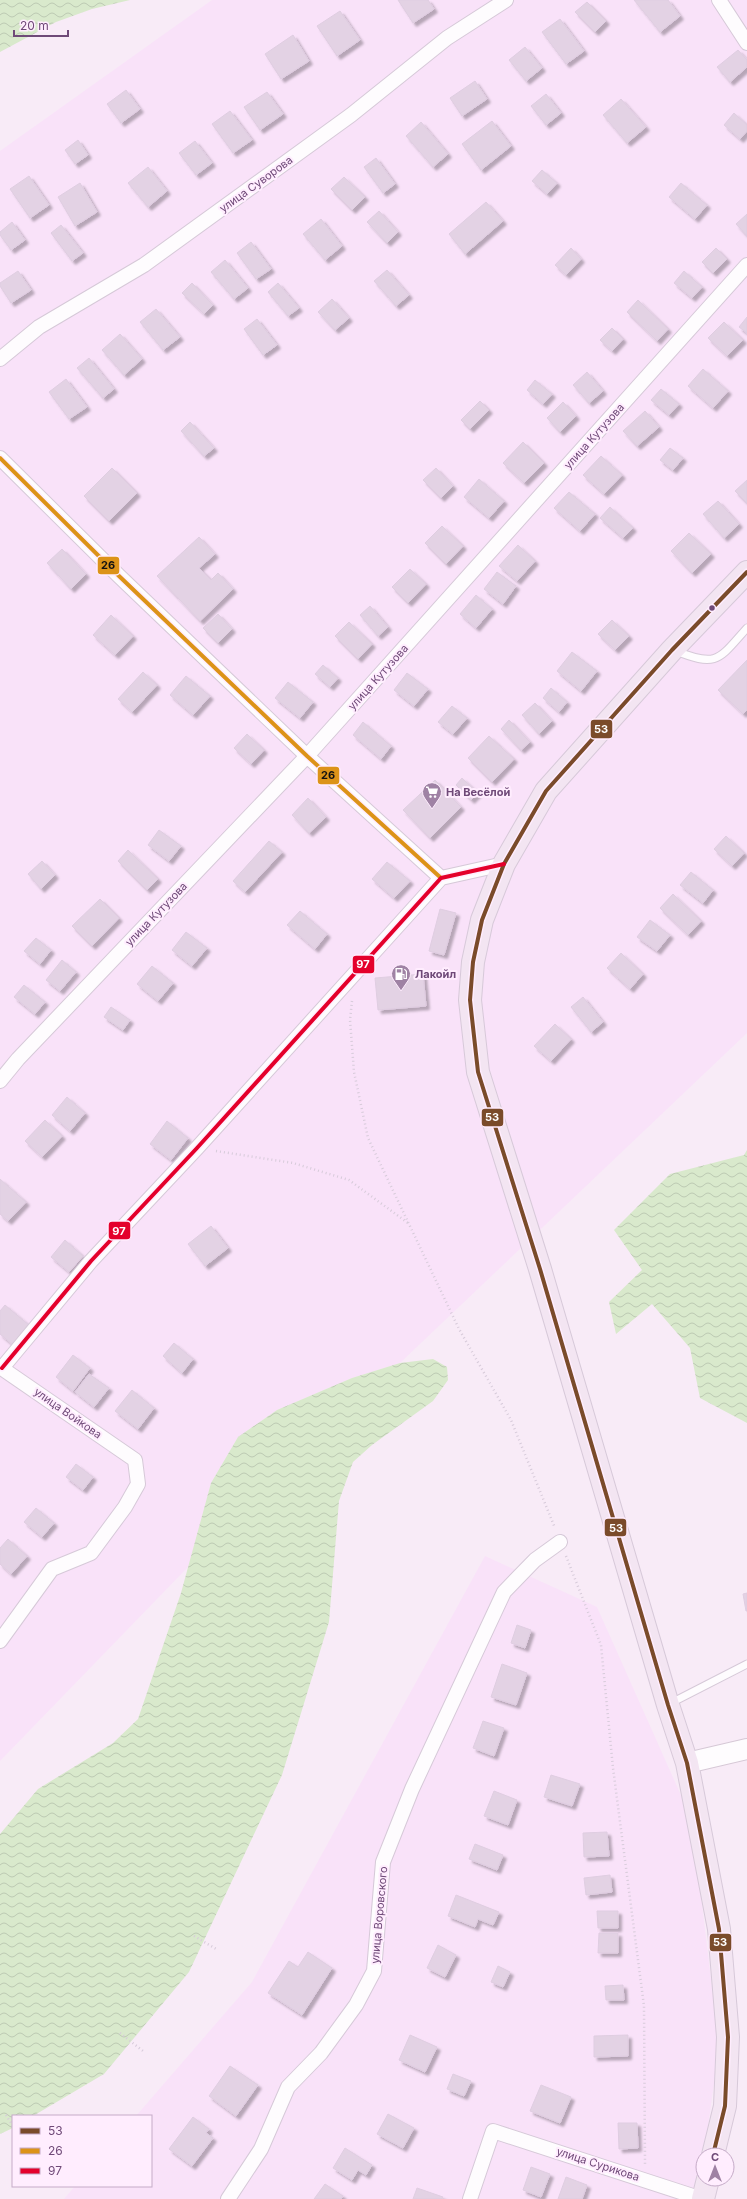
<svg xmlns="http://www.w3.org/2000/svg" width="747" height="2199" font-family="Inter,sans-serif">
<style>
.residential{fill:#f9e2f9}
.water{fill:url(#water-waves)}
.building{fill:#e3d2e4;stroke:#dfcde1;filter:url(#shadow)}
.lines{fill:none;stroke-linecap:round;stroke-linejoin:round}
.lane-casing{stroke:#d6c9d8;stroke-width:9}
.street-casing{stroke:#d6c9d8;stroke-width:16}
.secondary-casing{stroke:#d6c8d6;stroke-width:22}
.primary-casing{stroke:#d7c9d9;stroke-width:24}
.path{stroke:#d7cbda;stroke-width:2.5;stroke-dasharray:1 3;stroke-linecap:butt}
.lane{stroke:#fefcfe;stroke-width:7}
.street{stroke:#fefcfe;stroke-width:14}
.secondary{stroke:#fefcfe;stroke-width:20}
.primary{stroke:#f3e5f2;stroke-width:22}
.bus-1-casing{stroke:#ffedfe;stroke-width:7}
.bus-2-casing{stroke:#ffedfe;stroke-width:7}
.bus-3-casing{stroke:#ffedfe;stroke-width:7}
.bus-1{stroke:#7a4b2a;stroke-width:4}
.bus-2{stroke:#dc9318;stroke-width:4}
.bus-3{stroke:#e4002b;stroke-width:4}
.bus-dot{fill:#6f4978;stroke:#ffedfe;stroke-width:1.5}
.labels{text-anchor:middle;stroke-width:4;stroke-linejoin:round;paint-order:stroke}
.street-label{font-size:11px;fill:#6f4978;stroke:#ffedfe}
.poi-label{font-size:11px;font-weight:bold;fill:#6f4978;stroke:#ffedfe;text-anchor:start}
.line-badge{stroke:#ffedfe;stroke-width:1.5}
.badge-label{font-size:11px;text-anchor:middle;font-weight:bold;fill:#fff}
.pale-badge-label{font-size:11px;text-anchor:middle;font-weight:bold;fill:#111}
</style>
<defs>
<pattern id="water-waves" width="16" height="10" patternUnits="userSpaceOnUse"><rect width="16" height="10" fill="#d9e9cc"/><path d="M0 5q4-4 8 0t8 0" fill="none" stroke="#bdc9b3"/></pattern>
<filter id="shadow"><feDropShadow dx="3.5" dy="3.5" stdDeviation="1" flood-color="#0004"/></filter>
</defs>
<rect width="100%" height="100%" fill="#f8ebf7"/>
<path class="residential" d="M212 0H747V1033L400 1363 352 1378 277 1410 238 1437 211 1483 189 1566 0 1761V151Z
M485 1556 597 1607 692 1820 719 2047 698 2199H64L75 2186H151V2116H136L252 1982Z"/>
<path class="water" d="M0 0H130L92 9 56 22 0 52Z
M747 1150V1423L700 1398 690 1348 652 1304 616 1334 609 1302 642 1270 614 1230 670 1174 744 1155Z
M433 1359 447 1367 448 1380 433 1401 372 1445 353 1462 339 1501 329 1622 282 1775 189 1972 104 2074 33 2116H13V2128L0 2134V1834L38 1789 113 1743 138 1719 181 1593 211 1483 238 1437 277 1410 352 1378 400 1363Z"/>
<path class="building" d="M398 0H428L434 9 413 23Z
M634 0H668L680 16 660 32Z
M587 2 606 21 595 32 575 12Z
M340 11 360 40 337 56 317 26Z
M560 19 584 51 566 64 542 32Z
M293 35 309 61 281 79 265 54Z
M525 47 542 68 526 81 509 60Z
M738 50 747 60V67L730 82 717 67Z
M475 81 487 99 462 116 450 98Z
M126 90 140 109 121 123 107 104Z
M267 92 283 114 260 130 244 107Z
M546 94 561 113 546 125 531 106Z
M621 99 646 127 627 143 603 115Z
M230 111 252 140 233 153 212 124Z
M734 113 747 125V131L740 139 724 125Z
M492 121 511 146 481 170 462 144Z
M421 122 448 154 433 167 406 136Z
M78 140 88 155 75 164 65 150Z
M195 141 212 163 196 175 179 153Z
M376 158 395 184 383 193 364 167Z
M148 167 167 191 148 207 128 183Z
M542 170 557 183 547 194 532 181Z
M29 176 49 205 30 218 10 189Z
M344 177 365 197 352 210 331 189Z
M80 183 97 212 75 226 58 197Z
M681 183 707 205 695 219 669 197Z
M486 202 503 221 465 254 449 234Z
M379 211 398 232 387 243 367 222Z
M747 214V236L736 224Z
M321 219 342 246 325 260 303 234Z
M12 222 25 240 11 250 0 235V232Z
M61 225 83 253 72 261 51 233Z
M251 242 271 269 256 279 237 253Z
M571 248 581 259 566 275 555 265Z
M716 248 727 259 713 273 702 262Z
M225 260 248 288 234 299 211 272Z
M387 270 409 295 396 306 374 281Z
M18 271 31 290 11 303 0 286V283Z
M684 271 702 287 692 298 674 283Z
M192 283 213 305 204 314 182 293Z
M278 283 299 308 288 316 268 292Z
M332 299 349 318 335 330 318 312Z
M638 300 668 329 657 341 627 312Z
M156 309 180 337 163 350 140 322Z
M747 317V333L739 327Z
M257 319 277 345 263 355 244 329Z
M724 322 743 340 727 356 708 338Z
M612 328 623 339 612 351 600 340Z
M120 334 142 359 124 375 102 350Z
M89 358 114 389 103 398 77 368Z
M703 369 728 391 713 408 688 386Z
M587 372 603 391 589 403 573 385Z
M66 379 87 407 69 419 49 392Z
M535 380 552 394 543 404 527 390Z
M661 389 679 404 669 415 651 400Z
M480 401 489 410 470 429 461 420Z
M563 402 576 416 560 432 547 418Z
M645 411 659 427 637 446 623 431Z
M190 422 214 448 204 456 181 431Z
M523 442 544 463 524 483 503 463Z
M670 448 683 458 673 470 660 460Z
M601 456 622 475 604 494 583 475Z
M112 468 137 493 109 521 84 496Z
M436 468 453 486 441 498 423 480Z
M479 479 504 501 489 518 464 497Z
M747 480V503L735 491Z
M569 492 595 514 580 531 554 508Z
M718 501 739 524 724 538 703 514Z
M610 507 633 528 623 538 600 518Z
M442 526 463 546 446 564 425 543Z
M689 533 711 554 692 573 671 551Z
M199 537 215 554 199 568 211 580 218 573 233 589 200 621 157 576Z
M518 545 535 561 517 581 499 566Z
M62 549 86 574 71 589 47 563Z
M410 569 426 584 408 603 392 587Z
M497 572 516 586 503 604 484 589Z
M476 595 492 609 476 628 460 614Z
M370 606 388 627 378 636 360 615Z
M218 614 232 629 218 643 203 628Z
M111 615 133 636 115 655 93 635Z
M612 620 629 636 615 650 598 634Z
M349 622 372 644 358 659 335 636Z
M572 652 597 671 581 691 557 671Z
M747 660V710L743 714 718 690Z
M323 665 338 678 330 687 315 674Z
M143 672 157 685 132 712 118 699Z
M407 673 428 689 414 706 394 690Z
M186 676 210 696 193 715 170 695Z
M288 682 313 702 300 718 275 698Z
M551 688 567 702 559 712 543 698Z
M535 703 552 721 539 734 522 715Z
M452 706 467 718 453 734 438 722Z
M509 720 530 742 521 750 501 729Z
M363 722 391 746 381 759 353 735Z
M247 734 264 750 251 764 234 748Z
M489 736 514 759 492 782 468 758Z
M462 778 478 793 471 800 456 785Z
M435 780 461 807 430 838 403 810Z
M308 798 326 817 309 833 292 815Z
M159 830 181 846 169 861 148 845Z
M726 836 744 853 732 866 714 849Z
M269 841 282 852 245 892 233 881Z
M128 850 158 879 147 890 118 861Z
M42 861 55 875 41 889 28 874Z
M387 862 410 881 394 898 372 879Z
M691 872 713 890 703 903 680 885Z
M673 894 701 921 688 935 660 908Z
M100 899 119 918 92 946 72 926Z
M440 909 456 913 444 955 429 951Z
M300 911 327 934 315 949 287 925Z
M650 920 670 935 657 951 637 937Z
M186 932 207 948 192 966 172 950Z
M36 938 51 950 40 964 24 951Z
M621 953 643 974 630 989 607 968Z
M62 960 76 972 60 991 46 980Z
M152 966 173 983 158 1001 137 984Z
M423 974 426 1006 378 1010 375 978Z
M24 985 45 1002 35 1014 14 997Z
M583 997 603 1022 591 1032 571 1007Z
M111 1007 130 1020 123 1030 104 1017Z
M555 1024 571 1039 551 1061 534 1046Z
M67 1097 85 1113 70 1131 52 1115Z
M45 1120 62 1136 42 1157 25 1141Z
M167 1121 188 1138 171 1160 150 1144Z
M0 1179 26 1202 8 1221 0 1214Z
M211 1226 228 1248 205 1266 188 1244Z
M65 1240 83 1256 69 1272 51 1257Z
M5 1305 29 1325 13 1345 0 1334V1311Z
M174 1343 193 1359 182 1373 163 1356Z
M73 1355 90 1368 73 1391 56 1377Z
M89 1374 109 1388 94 1407 75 1392Z
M132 1390 154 1408 138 1429 115 1411Z
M76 1464 93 1477 83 1490 66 1477Z
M36 1508 54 1523 42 1537 24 1522Z
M8 1539 27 1556 11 1574 0 1564V1548Z
M747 1593V1611H746L743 1594Z
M517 1625 531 1630 525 1648 511 1643Z
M502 1664 527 1673 516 1705 491 1697Z
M483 1721 504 1728 494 1756 473 1748Z
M551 1775 580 1784 572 1806 544 1797Z
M494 1791 517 1800 508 1825 484 1816Z
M607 1832 609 1856 584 1857 583 1833Z
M475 1844 503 1855 497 1870 469 1859Z
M610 1875 612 1892 586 1895 584 1878Z
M456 1895 499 1912 493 1925 478 1919 475 1927 448 1916Z
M597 1911H618V1928H598Z
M599 1933H618V1953H598Z
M438 1945 456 1955 445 1977 427 1968Z
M308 1952 332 1968 302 2015 268 1993 289 1961 298 1967Z
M498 1966 510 1972 503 1987 491 1982Z
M623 1985 624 2000H606L605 1986Z
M410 2035 437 2047 425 2072 399 2060Z
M628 2035V2056L594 2057V2036Z
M230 2066 258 2085 236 2116 209 2096Z
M453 2074 471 2081 464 2096 447 2089Z
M541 2085 571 2097 560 2123 530 2111Z
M388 2114 414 2128 403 2148 377 2134Z
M193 2117 209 2129 206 2133 213 2138 192 2166 169 2149Z
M618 2123H637L638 2148 619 2149Z
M345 2148 372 2165 366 2175 358 2170 352 2180 333 2168Z
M531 2167 550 2174 541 2197 523 2190Z
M566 2177 587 2185 582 2199H558Z
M325 2184 343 2196 341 2199H314Z
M417 2188 443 2197 442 2199H413Z"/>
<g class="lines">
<defs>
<path id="lane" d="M676 651C718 668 719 659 747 628
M671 1703 747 1664"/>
<path id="street" d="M719 0 747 43
M0 359 39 327 144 265 351 115 447 38 506 0
M0 458 119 576 307 756 441 878
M0 1081 18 1059 307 756 747 265
M0 1367 135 1460 138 1484 125 1507 91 1553 52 1569 0 1641
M2 1368 91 1261 197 1148 441 878 504 864
M228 2199 261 2149 288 2087 321 2053 356 2005 374 1971 383 1862 412 1789 504 1592 535 1560 560 1542
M470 2199 493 2131 702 2199"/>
<path id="secondary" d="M687 1763 747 1749"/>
<path id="primary" d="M713 2155 725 2106 728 2037 719 1929 687 1763 668 1705 540 1269 478 1072 470 1000 473 962 482 920 504 864 546 791 672 650 747 572
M703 2199 708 2179"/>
</defs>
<use href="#lane" class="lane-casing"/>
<use href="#street" class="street-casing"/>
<use href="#secondary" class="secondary-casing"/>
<use href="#primary" class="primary-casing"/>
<path class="path" d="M352 1001 350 1020 354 1072 368 1138 459 1329 511 1420 555 1528
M216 1151 293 1163 349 1180 408 1223
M566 1556 601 1645 613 1768 644 2006 645 2164
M194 1936 218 1950
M120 2033 143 2051
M6 2115 13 2126"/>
<use href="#lane" class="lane"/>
<use href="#street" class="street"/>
<use href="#secondary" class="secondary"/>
<use href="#primary" class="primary"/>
<defs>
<path id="bus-1" d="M713 2155 725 2106 728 2037 719 1929 687 1763 668 1705 540 1269 478 1072 470 1000 473 962 482 920 504 864 546 791 672 650 747 572"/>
<path id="bus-2" d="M0 458 119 576 307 756 441 878"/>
<path id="bus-3" d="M2 1368 91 1261 197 1148 441 878 504 864"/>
</defs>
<use href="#bus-1" class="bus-1-casing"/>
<use href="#bus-2" class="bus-2-casing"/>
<use href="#bus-3" class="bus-3-casing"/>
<use href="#bus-1" class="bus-1"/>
<use href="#bus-2" class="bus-2"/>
<use href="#bus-3" class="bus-3"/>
</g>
<defs>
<symbol id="supermarket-pin" viewBox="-11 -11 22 30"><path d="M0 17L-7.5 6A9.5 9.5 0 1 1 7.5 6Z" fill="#9f82a4" stroke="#ffedfe"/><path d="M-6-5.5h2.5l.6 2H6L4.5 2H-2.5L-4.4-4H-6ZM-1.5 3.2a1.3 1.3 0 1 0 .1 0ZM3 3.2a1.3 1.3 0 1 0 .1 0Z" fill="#fff"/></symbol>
<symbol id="fuel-pin" viewBox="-11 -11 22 30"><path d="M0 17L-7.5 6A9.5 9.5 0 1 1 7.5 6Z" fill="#9f82a4" stroke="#ffedfe"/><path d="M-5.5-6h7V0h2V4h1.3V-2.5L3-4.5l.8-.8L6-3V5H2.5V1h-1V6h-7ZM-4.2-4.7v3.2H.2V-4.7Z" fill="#fff"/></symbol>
</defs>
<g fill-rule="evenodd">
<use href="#supermarket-pin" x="421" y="781" width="22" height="30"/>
<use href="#fuel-pin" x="390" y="963" width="22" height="30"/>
</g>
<circle class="bus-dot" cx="712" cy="608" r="3.5"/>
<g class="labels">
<g class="street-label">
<text transform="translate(256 184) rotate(-36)" y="4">улица Суворова</text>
<text transform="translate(594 436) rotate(-48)" y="4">улица Кутузова</text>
<text transform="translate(378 677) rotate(-48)" y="4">улица Кутузова</text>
<text transform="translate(156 914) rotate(-46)" y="4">улица Кутузова</text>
<text transform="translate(68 1413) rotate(35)" y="4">улица Войкова</text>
<text transform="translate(379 1915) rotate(-85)" y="4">улица Воровского</text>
<text transform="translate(598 2164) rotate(18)" y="4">улица Сурикова</text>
</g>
<g class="poi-label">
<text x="446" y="796">На Весёлой</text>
<text x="415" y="978">Лакойл</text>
</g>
</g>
<g class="line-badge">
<rect x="97" y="556" width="23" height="19" rx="4" fill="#dc9318"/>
<rect x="590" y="719" width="23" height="20" rx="4" fill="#7a4b2a"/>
<rect x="317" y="766" width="23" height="19" rx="4" fill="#dc9318"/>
<rect x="352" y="955" width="23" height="19" rx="4" fill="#e4002b"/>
<rect x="481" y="1108" width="23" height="19" rx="4" fill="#7a4b2a"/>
<rect x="108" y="1221" width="23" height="19" rx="4" fill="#e4002b"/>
<rect x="604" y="1518" width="23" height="19" rx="4" fill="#7a4b2a"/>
<rect x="709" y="1933" width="23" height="19" rx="4" fill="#7a4b2a"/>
</g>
<g class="badge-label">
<text x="601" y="733">53</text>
<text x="363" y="968">97</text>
<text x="492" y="1121">53</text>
<text x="119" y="1235">97</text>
<text x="616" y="1532">53</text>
<text x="720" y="1946">53</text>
</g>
<g class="pale-badge-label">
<text x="108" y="569">26</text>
<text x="328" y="779">26</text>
</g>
<rect x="12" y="2115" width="140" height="72" fill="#ffedfe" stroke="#c5abc8"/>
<rect x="20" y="2128" width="20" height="6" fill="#7a4b2a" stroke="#c5abc8"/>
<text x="48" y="2135" font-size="12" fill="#6f4978">53</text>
<rect x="20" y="2148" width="20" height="6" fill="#dc9318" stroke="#c5abc8"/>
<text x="48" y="2155" font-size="12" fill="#6f4978">26</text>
<rect x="20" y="2168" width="20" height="6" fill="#e4002b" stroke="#c5abc8"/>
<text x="48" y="2175" font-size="12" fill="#6f4978">97</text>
<g transform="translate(715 2167)"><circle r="19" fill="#ffedfe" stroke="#c5abc8"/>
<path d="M0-3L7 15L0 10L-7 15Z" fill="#9f82a4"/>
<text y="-6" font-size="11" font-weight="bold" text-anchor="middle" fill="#6f4978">С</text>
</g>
<path d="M14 30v6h54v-6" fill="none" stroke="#6f4978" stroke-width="2"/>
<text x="20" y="30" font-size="12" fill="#6f4978" stroke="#ffedfe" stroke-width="3" paint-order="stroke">20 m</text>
</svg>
